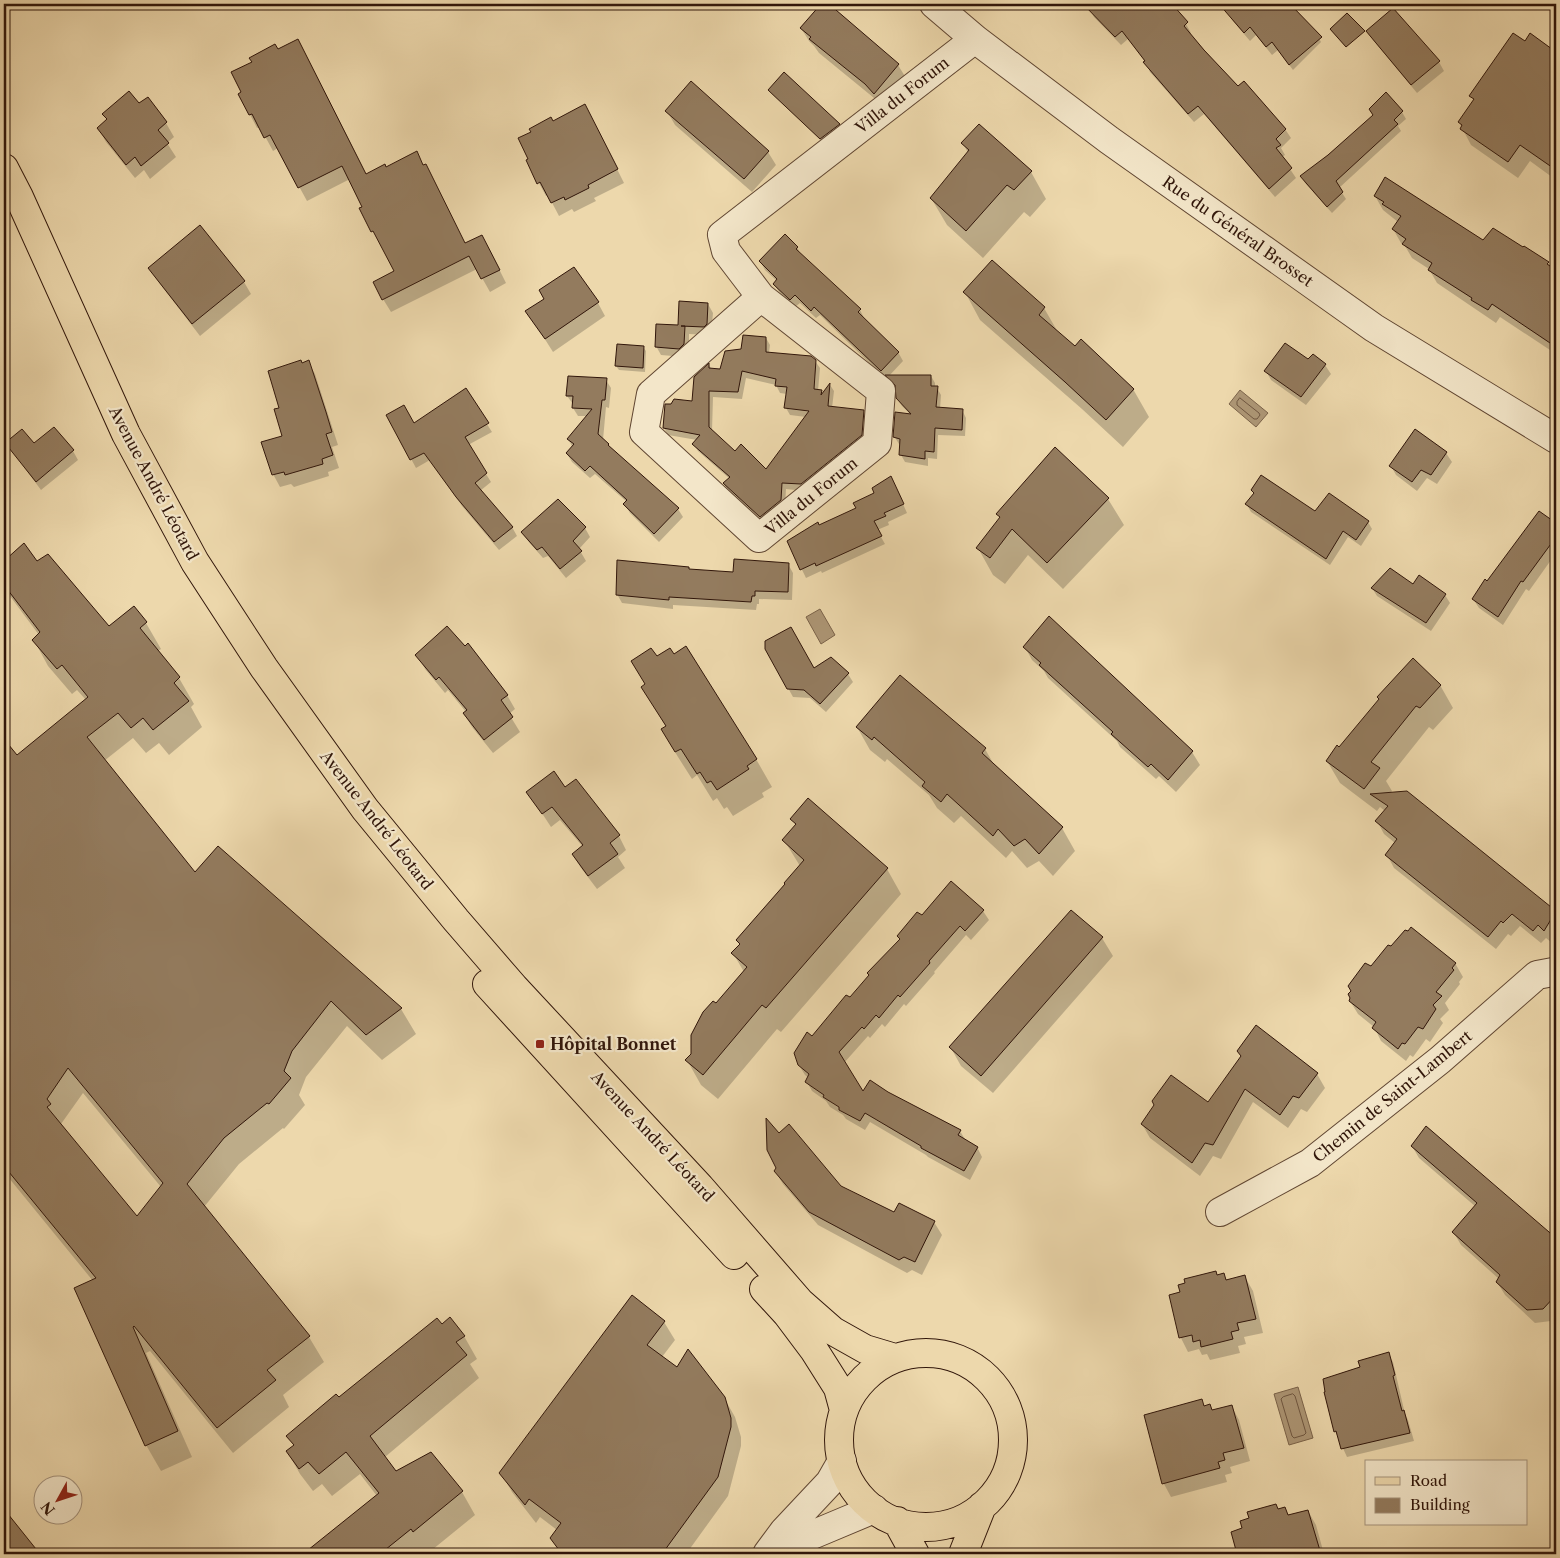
<svg xmlns="http://www.w3.org/2000/svg" width="1560" height="1558" font-family="'Libre Caslon Text',serif">
<style>
.water{fill:#ad9675;stroke:#7b634a}
.shadow{fill:#0003;fill-rule:evenodd}
.lines{fill:none;stroke-linecap:round;stroke-linejoin:round}
.shore{stroke:#6f5640;stroke-width:1}
.building{fill:#937b5e;stroke:#31160a;fill-rule:evenodd}
.minor-casing{stroke:#604632;stroke-width:30}
.major-casing{stroke:#31160a;stroke-width:30}
.minor{stroke:#f3e6c9;stroke-width:28}
.major{stroke:#edd8ac;stroke-width:28}
.poi-dot{fill:#8f2418;stroke:#f3e6c9;stroke-width:2}
.labels{text-anchor:middle;stroke-width:4.5;stroke-linejoin:round;paint-order:stroke}
.street-label{font-size:16px;fill:#31160a;stroke:#f3e6c9}
.poi-label{font-size:16px;font-weight:bold;fill:#31160a;stroke:#f3e6c9;text-anchor:start}
</style>
<rect width="100%" height="100%" fill="#edd8ac"/>
<filter id="stains"><feTurbulence type="fractalNoise" baseFrequency=".004" numOctaves="4"/><feColorMatrix values="0 0 0 0 .2 0 0 0 0 .09 0 0 0 0 .02 0 0 0 .5 -.17"/></filter>
<radialGradient id="worn" r=".72"><stop offset=".6" stop-color="#630" stop-opacity="0"/><stop offset="1" stop-color="#630" stop-opacity=".3"/></radialGradient>
<path class="water" d="M1240 390 1268 413 1256 427 1229 404Z
M820 609 835 635 821 644 806 617Z
M1298 1387 1313 1438 1289 1445 1274 1394Z"/>
<path class="shadow" d="M540 4H549L545 8Z
M822 4H827L898 65 906 78 882 107 874 98 819 53 814 46 809 41 801 28Z
M1087 4H1170L1186 24 1191 33 1190 34 1238 88 1285 129 1291 138 1281 148 1285 155 1282 157 1296 178 1275 197 1204 114 1194 122 1150 72 1146 62 1128 39 1121 45 1094 17Z
M1230 4H1289L1316 33 1321 42 1293 70 1278 50 1272 55 1256 35 1250 41 1233 21 1228 12 1233 7Z
M1346 4H1357L1351 10Z
M1368 31 1439 62 1444 71 1417 93 1373 40Z
M1531 35 1556 53V180L1530 161 1518 178 1471 145 1459 122 1474 101 1471 96 1525 43Z
M298 40 367 175 386 169 416 153 465 244 489 249 506 283 490 292 477 269 391 312 383 299 396 272 361 209 363 207 350 179 307 201 278 148 273 151 260 127 257 128 239 94 277 51Z
M770 90 839 125 841 128 823 142 772 94Z
M138 105 166 123 174 137 167 143 176 157 150 179 144 170 135 178 106 142 98 128 107 120 104 114Z
M667 111 768 152 776 165 752 192 675 125Z
M1402 112 1406 119 1398 126 1401 131 1339 188 1346 199 1332 213 1305 183 1302 177 1374 116Z
M592 119 624 183 594 198 596 201 574 212 572 209 559 216 548 195 546 196 527 161 553 122Z
M963 143 1031 172 1046 199 1030 217 1024 212 983 258 947 225 931 198 968 153Z
M1375 196 1483 241 1548 263 1552 269 1556 272V354L1500 317 1496 323 1437 283 1429 269 1412 258 1405 246 1401 243 1393 229 1398 222 1383 210Z
M797 247 802 257 860 310 864 318 898 352 903 361 889 376H931L935 383V388H937L941 395 940 409 962 410 966 418 965 436 938 435 937 459 928 458V466L905 462 901 455V444H899L894 436 911 415 902 406 897 398V388L888 377 886 379 820 315 816 318 800 303 795 307 779 292 774 284 777 281 765 270 760 261Z
M150 268 244 282 251 294 200 336 157 280Z
M965 292 1044 308 1059 334 1133 389 1149 417 1123 447 1082 409 980 320Z
M598 303 605 316 553 352 527 311Z
M708 304 713 313 711 334 709 335 689 334V353L684 357 661 355 656 346Z
M766 338 770 345 769 353 815 361 820 368 818 391H821L823 395 830 385 834 391 832 408 863 411 867 418 865 442 805 491 786 489 785 507 764 524 728 491 724 484 730 479 698 451 694 444 697 440 668 435 664 428 693 402 695 378 709 365 712 370 721 371 742 350ZM746 378 776 385 780 393 787 394 786 408 790 415 806 417 766 471 735 453 712 432 713 397 742 399Z
M618 346 643 347 646 351 645 372 619 370 616 366Z
M1308 360 1325 365 1331 374 1306 405 1271 380 1266 371Z
M308 362 315 374 338 445 332 447 339 468 328 472 329 476 294 487 291 484 280 487 273 474 284 436 280 408 302 364Z
M606 380 611 388 609 408 606 407 603 440 611 449 678 509 683 517 659 542 630 513 625 505 627 502 595 474 590 478 572 462 567 454 573 448 568 439 588 416H578L573 408V404L567 396Z
M465 390 492 432 468 445 491 482 480 491 512 527 517 536 499 550 462 506 430 460 416 468 388 416 414 425Z
M6 443 34 445 73 451 78 460 41 490Z
M1055 449 1108 499 1124 525 1063 589 1028 555 1005 584 993 575 978 548 1000 518 998 514Z
M1446 453 1452 462 1437 484 1427 478 1417 491 1396 475 1391 466Z
M895 486 907 513 888 522 889 525 877 530 885 544 822 573 821 571 806 578 788 541 857 509 876 494Z
M1252 490 1315 513 1368 522 1372 529 1361 546 1348 537 1330 565 1251 512 1247 505 1255 494Z
M1540 513 1556 525V553L1529 591 1526 589 1503 625 1479 608 1473 599 1488 583Z
M585 528 590 537 579 549 586 561 566 578 548 556 543 558 528 541 522 532Z
M24 545 37 563 109 628 134 608 146 623 161 649 158 651 179 678 194 704 191 707 202 727 169 755 159 743 146 753 133 738 104 761 195 874 218 847 401 1009 416 1034 382 1060 347 1026 306 1077 299 1095 305 1105 284 1129 283 1128 239 1164 204 1207 309 1337 324 1362 283 1395 289 1407 233 1453 150 1351 146 1353 192 1457 161 1471 146 1445 93 1281 4 1172V1031L20 1018 4 997V741L16 756 86 700 77 690 72 694 48 666 34 640 39 635 4 588V563ZM83 1093 161 1187 137 1218 61 1124Z
M788 564 793 573 792 600 759 599V604H757L756 610 673 605V609L622 603 617 594 689 570 734 573Z
M1413 586 1445 595 1450 603 1431 631 1377 596 1372 588Z
M1049 618 1192 752 1200 765 1176 792 1159 776 1156 779 1120 747 1117 741 1048 678 1044 671 1032 660 1025 647Z
M766 648 814 669 831 659 848 674 853 682 826 712 810 698 793 697Z
M417 655 507 695 515 709 509 714 520 732 493 753 472 727 464 714 466 712 448 690 445 693 425 669Z
M900 676 985 749 996 768 1062 828 1075 851 1053 876 1039 861 1027 868 1012 851 1006 858 961 816 954 823 937 808 929 795 887 759 885 762 870 750 857 727Z
M1440 685 1453 708 1433 730 1429 727 1386 781 1392 791 1390 794 1556 912V935L1552 943 1546 938 1541 943 1520 926 1511 936 1508 934 1496 949 1394 868 1387 855 1395 843 1384 834 1377 821 1385 811 1380 807 1377 811 1340 783 1327 761 1340 749Z
M642 687 756 759 772 787 762 793 764 797 733 816 727 807 724 809 717 798 713 801 697 775 692 779 678 757 662 730 666 727Z
M565 789 619 836 626 850 618 857 625 868 597 889 581 868 573 855 583 847 560 820 551 827 528 792Z
M792 819 887 869 901 894 781 1032 777 1029 718 1099 701 1085 687 1060 692 1054 716 1005 744 972 733 953 740 945 738 941 800 866 784 840 796 826Z
M983 911 989 920 971 940 966 935 934 972 935 973 906 1006 904 1004 885 1027 882 1024 870 1038 868 1036 844 1063 863 1094 887 1093 960 1131 966 1141 977 1147 982 1157 970 1180 928 1157 926 1155 870 1122 865 1130 846 1119 843 1115 830 1107 826 1101 812 1091 807 1082 809 1078 805 1075 799 1065 813 1037 851 999 901 940 898 936 922 917Z
M1102 938 1113 956 993 1093 961 1066 951 1048Z
M1455 963 1463 977 1459 982 1460 984 1445 1003 1449 1010 1440 1019 1443 1023 1430 1042 1426 1039 1413 1057 1410 1055 1406 1061 1381 1041 1374 1027 1358 1014 1350 1001 1371 967Z
M1242 1057 1317 1074 1325 1088 1307 1112 1301 1109 1288 1128 1253 1102 1221 1159 1213 1156 1200 1176 1150 1138 1142 1124 1155 1105 1209 1104Z
M1426 1128 1556 1240V1315L1551 1321 1535 1323 1505 1295 1497 1282 1499 1279 1461 1245 1454 1233 1476 1207 1419 1158 1412 1146Z
M779 1135 840 1187 894 1214 934 1222 942 1235 922 1275 912 1270 907 1273 818 1225 783 1184 775 1171 778 1169Z
M1224 1275 1227 1281 1245 1277 1253 1291 1263 1333 1244 1337 1246 1344 1238 1346 1240 1353 1210 1360 1207 1354 1202 1355 1199 1349 1188 1352 1181 1338 1170 1296Z
M664 1322 675 1340 662 1357 678 1369 719 1389 735 1417 741 1437V1446L728 1496 689 1550 702 1554H561L552 1538 557 1530 540 1517 536 1523 512 1492 501 1473Z
M442 1326 464 1336 477 1359 470 1364 479 1378 385 1457 396 1473 431 1453 462 1492 475 1515 427 1554 425 1551 422 1554H305L377 1496 360 1474 332 1496 322 1484 313 1491 300 1474 287 1451 294 1446 288 1436Z
M1388 1353 1393 1362 1405 1414 1408 1420 1414 1441 1347 1457 1335 1431 1361 1368Z
M1201 1401 1205 1407 1210 1406 1213 1412 1232 1407 1239 1420 1250 1461 1230 1467 1232 1473 1225 1475 1227 1482 1171 1497 1164 1484Z
M1285 1508 1289 1516 1308 1511 1316 1525 1324 1554H1238L1232 1533 1244 1529Z
M4 1511 38 1554H4Z"/>
<g class="lines">
<path class="shore" d="M1240 398 1259 413 1260 415 1257 419H1254L1237 405V402Z
M1293 1394 1295 1396 1306 1433 1304 1435 1294 1438 1292 1436 1281 1399 1283 1397Z"/>
</g>
<path class="building" d="M821 4H829L899 64 874 94 865 84 809 39 811 37 800 28Z
M1083 4H1172L1188 22 1184 26 1204 50 1238 86 1244 81 1286 129 1276 139 1281 145 1276 148 1292 168 1269 189 1198 106 1188 114 1143 62 1145 61 1122 31 1115 37Z
M1219 4H1290L1322 37 1289 65 1272 42 1266 47 1250 27 1244 33Z
M1393 8 1440 61 1411 85 1366 31Z
M1347 13 1365 31 1346 47 1330 29Z
M1513 33 1525 41 1530 33 1556 52V170L1520 145 1508 162 1460 129 1462 125 1458 122 1474 99 1469 96Z
M298 39 366 174 385 164 386 167 417 151 423 165 426 164 465 243 482 235 500 270 481 279 469 256 382 300 373 282 394 271 373 231 371 232 359 208 362 207 342 166 298 188 270 135 264 138 252 114 249 115 238 94 241 92 231 72 252 62 249 58 275 44 278 49Z
M784 72 840 124 820 139 768 90Z
M691 81 769 151 744 179 665 111Z
M129 91 139 103 148 97 167 122 158 130 169 143 141 166 135 157 126 165 97 128 107 119 102 114Z
M1386 92 1403 111 1394 120 1398 124 1336 181 1343 192 1327 207 1300 176 1328 155 1373 115 1369 109Z
M585 104 618 169 588 185 589 188 565 200 564 197 551 203 540 182 537 184 526 160 528 159 518 138 531 132 529 129 551 117 553 121Z
M979 124 1032 171 1014 190 1007 185 966 231 930 198 969 150 961 143Z
M1385 177 1483 240 1493 228 1523 247 1524 246 1549 262 1547 264 1556 270V347L1492 304 1488 310 1471 300 1472 298 1428 270 1432 263 1402 244 1406 239 1392 229 1401 216 1382 204 1384 202 1374 196Z
M200 225 245 281 192 324 148 268Z
M785 234 798 247 796 249 861 309 858 312 899 352 881 371 814 307 811 311 795 295 790 300 773 284 777 279 759 261Z
M992 260 1045 307 1039 315 1075 346 1081 339 1134 389 1106 420 1065 382 963 292Z
M574 267 599 302 545 339 525 311 544 299 539 290Z
M679 301 708 303 707 324 704 327 681 326H685L684 344 679 349 655 347 656 324 678 325Z
M743 335 766 337V352L811 356 816 360 814 389 822 390 821 395 830 383 828 406 864 410 862 435 801 484 782 483 781 500 760 517 723 483 730 477 692 444 700 435 663 428 665 404H671L674 399 692 401 694 377 709 363V368L720 369 725 351 741 349ZM742 371 776 379 775 386 787 387 784 408 809 411 766 469 741 444 735 451 709 427V391L738 392Z
M1285 343 1308 359 1313 354 1326 364 1301 397 1264 371Z
M617 344 644 346 643 368 615 366Z
M301 360 302 363 309 360 326 412 332 432 326 434 333 455 322 459 323 464 285 475 284 472 272 475 261 442 282 436 274 409 279 408 268 371Z
M885 375H931V386H938L936 407 963 409 962 430 935 428 934 452 925 451V459L899 455 900 439 893 437 895 412 911 414 896 398 895 385Z
M568 376 607 378 605 400H602L598 434 609 444 608 445 679 508 654 534 623 504 627 500 590 466 585 471 566 453 574 444 567 439 592 409 572 408 573 396H566Z
M466 388 489 423 465 437 487 473 475 483 513 527 494 542 456 497 424 453 410 460 386 415 404 405 414 423Z
M54 427 74 450 36 482 5 443 22 429 34 443Z
M1415 429 1447 452 1431 475 1421 470 1412 482 1389 466Z
M1055 447 1109 498 1047 563 1012 529 990 558 976 548 1000 517 996 514Z
M1261 475 1315 511 1329 493 1369 521 1356 540 1343 531 1326 559 1245 504 1254 493 1251 490Z
M891 476 904 504 884 513 886 516 874 521 882 536 816 566 815 563 800 570 787 541 818 522 819 525 856 508 853 503 874 493 872 488Z
M558 499 586 527 573 541 582 551 560 569 542 547 537 550 521 532Z
M1539 511 1556 523V537L1523 582 1521 581 1498 617 1472 599 1485 579 1487 581Z
M24 543 37 561 48 554 109 626 134 606 147 622 140 628 180 677 174 683 189 701 153 730 143 718 131 728 118 713 87 737 195 872 218 846 402 1008 366 1035 331 1001 292 1051 284 1071 291 1078 269 1104 267 1103 224 1138 187 1184 310 1336 267 1370 276 1380 217 1428 134 1326 133 1327 178 1431 145 1446 74 1288 96 1278 4 1166V739L17 755 88 697 62 665 57 669 32 640 40 632 4 585V561ZM68 1068 163 1183 137 1216 47 1107 51 1104 47 1099Z
M734 559 789 563 788 592 755 591V596H752L751 602 669 597V600L616 595 617 560 689 567V569L733 572Z
M1390 568 1413 584 1419 575 1446 594 1426 623 1371 588Z
M1049 616 1193 751 1168 780 1151 764 1148 767 1111 734 1113 732 1039 665 1041 663 1023 647Z
M447 626 465 646 468 643 508 695 501 700 513 717 484 740 463 713 467 710 439 677 436 680 415 655Z
M791 627 814 668 831 657 849 673 820 704 804 690 787 689 765 649V641Z
M686 646 757 759 747 766 749 769 717 790 711 781 707 783 700 772 697 774 681 749 675 752 661 729 666 726 641 687 645 684 631 661 651 648 657 656 670 648 674 654Z
M1413 658 1441 685 1420 708 1416 706 1371 762 1380 768 1364 789 1326 761 1337 745 1339 747 1379 699 1377 697Z
M900 675 986 748 982 753 1063 827 1039 854 1025 839 1014 846 998 829 993 836 947 794 941 802 922 786 925 782 874 737 872 740 856 727Z
M554 771 565 787 576 779 620 835 610 843 618 854 588 876 572 854 583 845 552 807 542 814 526 792Z
M1407 791 1556 911 1544 931 1538 925 1533 931 1512 914 1503 923 1501 921 1488 937 1385 855 1397 839 1375 821 1388 806 1370 794Z
M808 798 888 868 766 1008 762 1005 703 1075 685 1060 691 1054V1035L703 1012 713 1001 716 1003 747 967 731 953 740 944 736 940 785 884 784 883 804 860 782 840 796 824 790 819Z
M951 881 984 910 965 931 960 926 929 961 930 963 900 997 898 995 879 1018 876 1015 864 1029 862 1027 839 1052 863 1091 870 1080 888 1092 961 1130 958 1135 978 1147 964 1171 921 1148V1146L865 1113 860 1121 839 1110V1107L823 1097 824 1095 805 1082 809 1074 798 1065 794 1053 807 1032 812 1036 846 995 850 997 869 975 867 973 900 939 897 936 917 912 922 915Z
M1071 910 1103 937 981 1076 949 1047Z
M1411 927 1456 963 1452 968 1454 970 1436 992 1442 996 1433 1005 1436 1009 1423 1029 1418 1027 1405 1044 1402 1043 1398 1049 1372 1028 1376 1022 1349 1001 1350 998 1348 994 1351 991 1348 986 1365 963 1371 966 1388 945 1391 946 1405 930 1408 931Z
M1256 1025 1318 1073 1299 1098 1293 1096 1280 1115 1245 1089 1213 1145 1205 1143 1192 1163 1141 1124 1154 1105 1152 1101 1171 1075 1208 1102 1241 1056 1237 1051Z
M766 1118 779 1133 789 1124 841 1186 894 1212 899 1203 935 1221 915 1262 904 1257 899 1260 809 1212 774 1171 776 1168 767 1150Z
M1426 1126 1556 1238V1295L1543 1309 1527 1310 1496 1282 1500 1275 1452 1232 1477 1203 1411 1146Z
M1216 1271 1217 1275 1224 1273 1226 1280 1245 1275 1256 1319 1237 1323 1239 1330 1231 1332 1233 1339 1201 1347 1200 1340 1193 1342 1192 1335 1179 1338 1169 1295 1180 1292 1178 1285 1185 1283 1184 1279Z
M632 1295 665 1321 647 1345 677 1367 688 1349 725 1397 731 1418V1427L718 1477 662 1554H562L550 1538 561 1523 529 1499 525 1505 499 1473Z
M450 1317 465 1336 456 1342 467 1355 370 1436 396 1471 431 1452 463 1491 413 1532 411 1529 380 1554H303L379 1493 346 1452 319 1474 308 1462 299 1469 286 1451 294 1445 286 1436 336 1394 339 1397 437 1318 442 1324Z
M1389 1352 1395 1375 1393 1376 1402 1411 1404 1410 1410 1433 1341 1449 1336 1431 1334 1432 1324 1392H1325L1323 1379 1360 1367 1358 1361Z
M1202 1399 1204 1406 1210 1404 1212 1410 1232 1405 1244 1448 1223 1453 1225 1460 1218 1462 1220 1468 1162 1484 1144 1415Z
M1276 1504 1278 1509 1285 1507 1288 1515 1308 1510 1321 1554H1237L1231 1532 1242 1528 1240 1521 1249 1518 1247 1512Z
M4 1509 40 1554H4Z"/>
<g class="lines">
<defs>
<path id="minor" d="M934 4 975 39 1109 140 1374 328 1556 439
M761 297 651 394 644 432 759 538 877 443 881 391 761 297 726 251 722 235 975 39
M1220 1212 1310 1163 1440 1060 1537 975 1553 972 1556 973
M767 1554 784 1531 830 1482 842 1461
M775 1554 812 1535 874 1509"/>
<path id="major" d="M4 168 19 197 126 434 195 562 264 668 365 809 456 920 514 987 700 1187 800 1302 833 1331 865 1349 895 1358
M487 984 734 1255
M764 1289 787 1314 814 1350 838 1388 844 1410
M839 1440a87 87 0 1 1 174 0a87 87 0 1 1-174 0Z
M897 1521 915 1554
M963 1554 982 1506"/>
</defs>
<use href="#minor" class="minor-casing"/>
<use href="#major" class="major-casing"/>
<use href="#minor" class="minor"/>
<use href="#major" class="major"/>
</g>
<rect class="poi-dot" x="535" y="1039" width="10" height="10" rx="2.5"/>
<g class="labels">
<g class="street-label">
<text transform="translate(902 95) rotate(-38)" y="6">Villa du Forum</text>
<text transform="translate(1238 231) rotate(35)" y="6">Rue du Général Brosset</text>
<text transform="translate(154 483) rotate(62)" y="6">Avenue André Léotard</text>
<text transform="translate(811 496) rotate(-39)" y="6">Villa du Forum</text>
<text transform="translate(377 820) rotate(52)" y="6">Avenue André Léotard</text>
<text transform="translate(1392 1096) rotate(-39)" y="6">Chemin de Saint-Lambert</text>
<text transform="translate(653 1136) rotate(47)" y="6">Avenue André Léotard</text>
</g>
<g class="poi-label">
<text x="550" y="1050">Hôpital Bonnet</text>
</g>
</g>
<rect width="1560" height="1558" fill="none" stroke="#edd8ac" stroke-width="20"/>
<rect x="5" y="5" width="1550" height="1548" fill="none" stroke="#31160a" stroke-width="2.5"/>
<rect x="10" y="10" width="1540" height="1538" fill="none" stroke="#31160a"/>
<rect x="1365" y="1460" width="162" height="65" fill="#f3e6c9" stroke="#a5937d"/>
<rect x="1375" y="1477" width="25" height="8" fill="#edd8ac" stroke="#a5937d"/>
<text x="1410" y="1486" font-size="15" fill="#31160a">Road</text>
<rect x="1375" y="1498" width="25" height="15" fill="#937b5e" stroke="#a5937d"/>
<text x="1410" y="1510" font-size="15" fill="#31160a">Building</text>
<g transform="translate(58 1500) rotate(230)"><circle r="24" fill="#f3e6c9" stroke="#a5937d"/>
<path d="M0-4L9 19L0 12L-9 19Z" fill="#8f2418"/>
<text y="-8" font-size="14" font-weight="bold" text-anchor="middle" fill="#31160a">N</text>
</g>
<rect width="100%" height="100%" filter="url(#stains)"/>
<rect width="100%" height="100%" fill="url(#worn)"/>
</svg>
